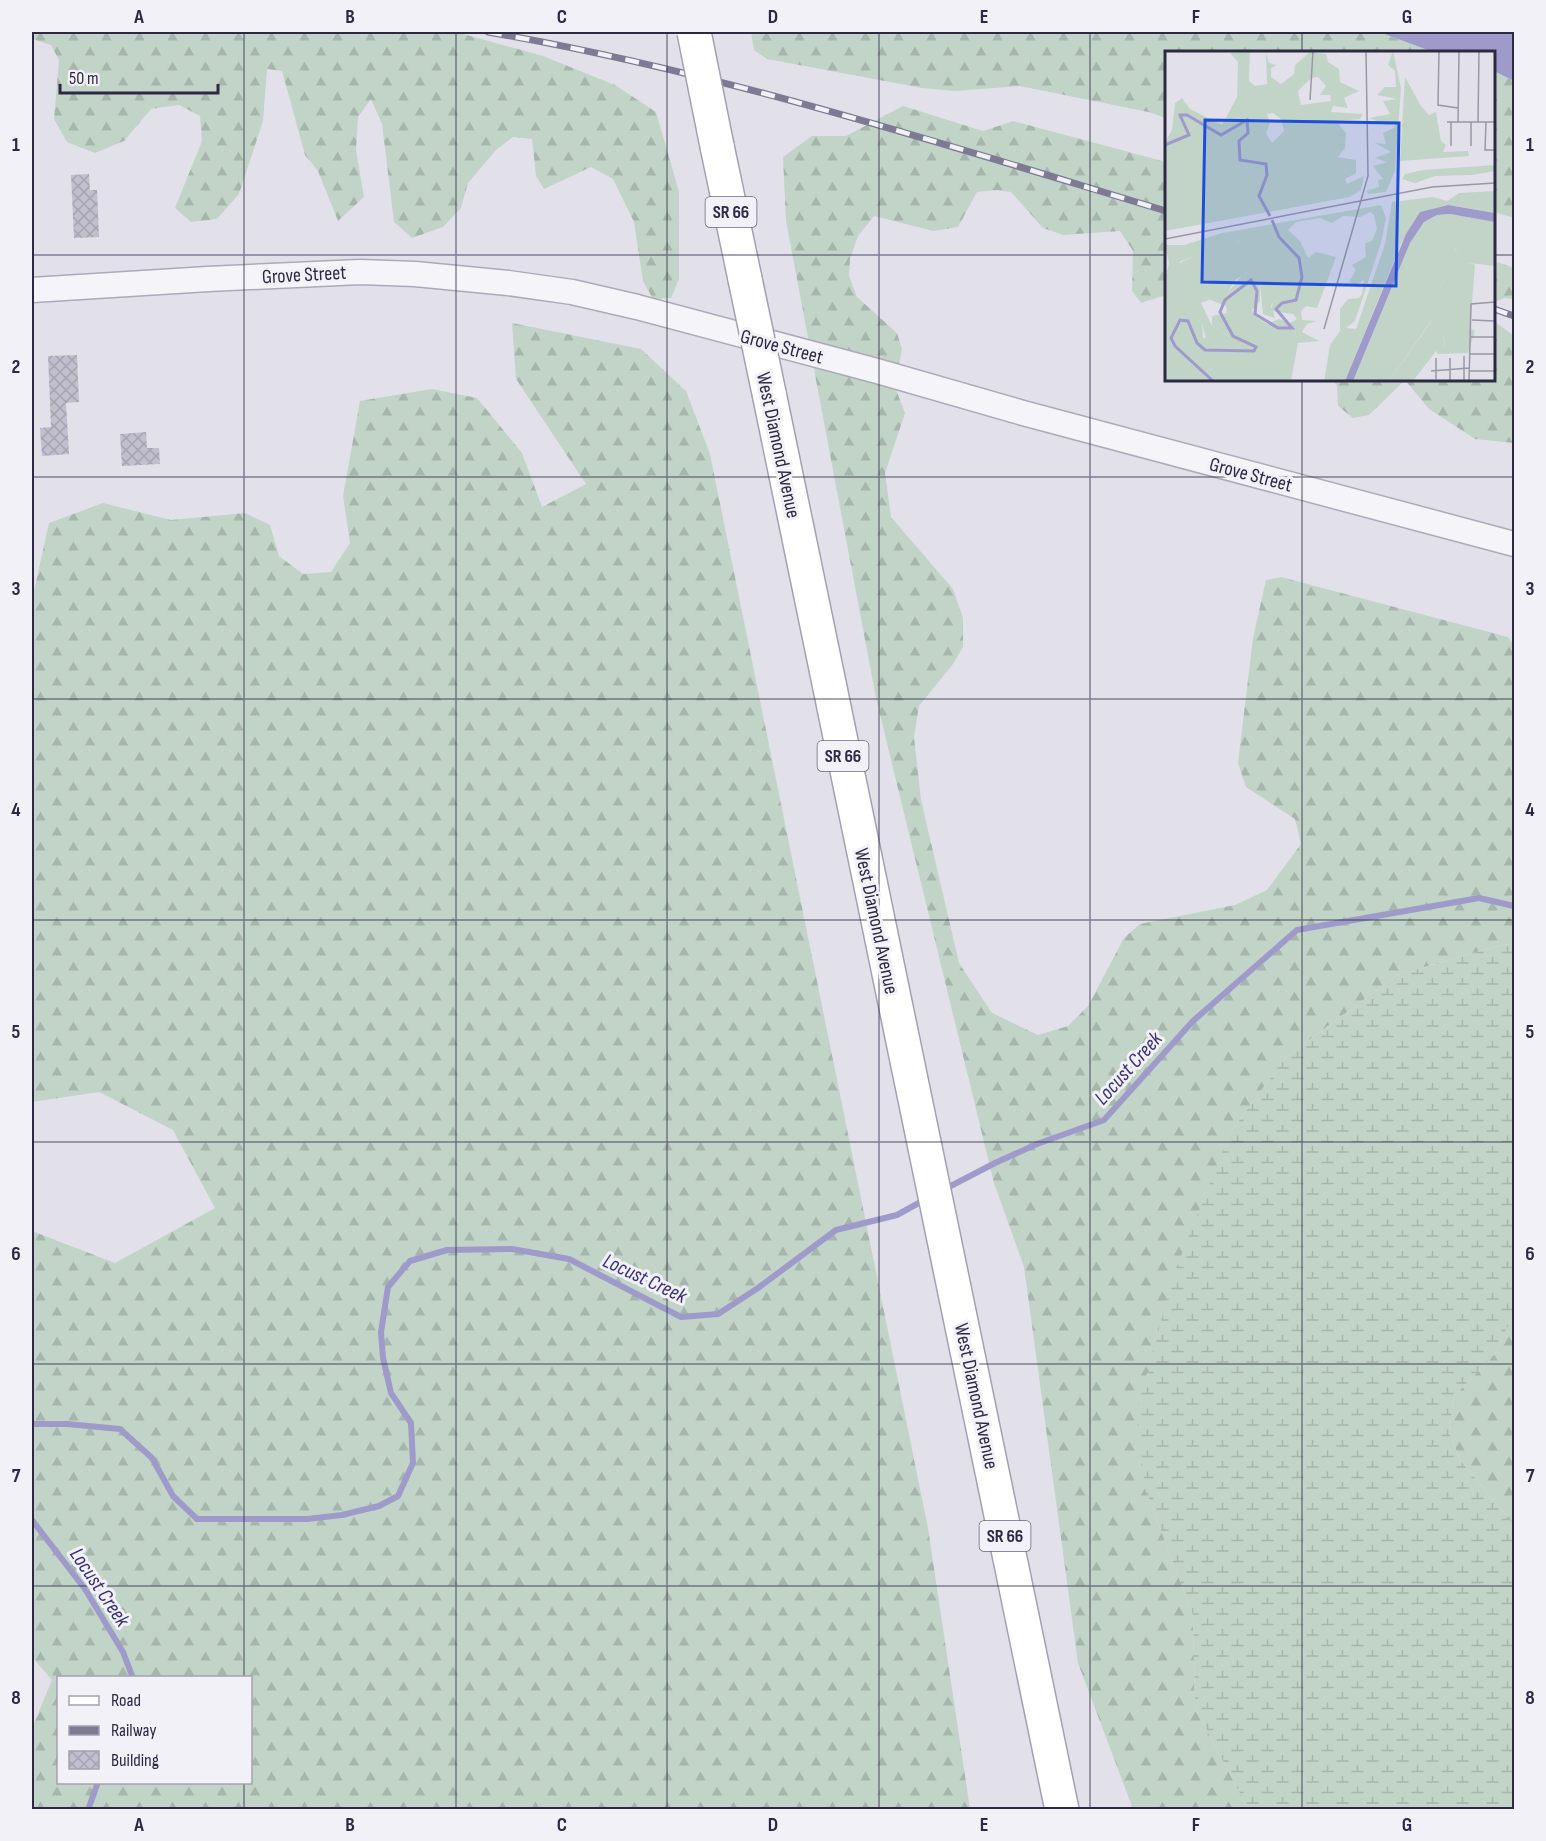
<svg xmlns="http://www.w3.org/2000/svg" width="1546" height="1841" font-family="'Sofia Sans Condensed',sans-serif">
<style>
.forest{fill:url(#forest-firs);fill-rule:evenodd}
.wetland{fill:url(#wetland-marsh)}
.water{fill:#9e9bcb}
.lines{fill:none;stroke-linecap:round;stroke-linejoin:round}
.stream{stroke:#9e9bcb;stroke-width:6}
.building{fill:url(#building-cross-hatch)}
.minor-casing{stroke:#acaab8;stroke-width:27}
.primary-casing{stroke:#a3a0b6;stroke-width:36}
.minor{stroke:#f5f4f8;stroke-width:24}
.primary{stroke:#fff;stroke-width:33}
.rail-casing{stroke:#7f7a94;stroke-width:7}
.rail{stroke:#f2f1f7;stroke-width:4.5;stroke-dasharray:14;stroke-linecap:butt}
.primary-bridge-casing{stroke:#a3a0b6;stroke-width:36;stroke-linecap:butt}
.primary-bridge{stroke:#fff;stroke-width:33}
.grid{fill:none;stroke:#2e2943;stroke-width:1.5;stroke-opacity:0.55}
.labels{text-anchor:middle;stroke-width:6;stroke-linejoin:round;paint-order:stroke}
.shield{fill:#f2f1f7;stroke:#696579;stroke-width:1.5}
.shield-label{font-size:18px;font-weight:bold;fill:#2e2943}
.street-label{font-size:20px;fill:#2e2943;stroke:#f2f1f7}
.water-label{font-size:21px;font-style:italic;fill:#393178;stroke:#f2f1f7}
.inset-river{fill:none;stroke:#9e9bcb;stroke-width:3}
.inset-road{fill:none;stroke:#9a97a7;stroke-width:1.5}
.view{fill:#1d4ed8;fill-opacity:0.15;stroke:#1d4ed8;stroke-width:3}
.inset-edge{fill:none;stroke:#2e2943;stroke-width:3}
.neatline{fill:none;stroke:#2e2943;stroke-width:2}
.grid-label{font-size:20px;text-anchor:middle;font-weight:bold;fill:#2e2943}
</style>
<defs>
<pattern id="forest-firs" width="22" height="20" patternUnits="userSpaceOnUse" patternTransform="scale(1.5)"><rect width="22" height="20" fill="#c2d4c7"/><path d="M5 1l3.5 6h-7zM16 11l3.5 6h-7z" fill="#a7b6ac"/></pattern>
<pattern id="wetland-marsh" width="20" height="14" patternUnits="userSpaceOnUse" patternTransform="scale(1.5)"><rect width="20" height="14" fill="#c2d4c7"/><path d="M1 5h8M5 5V1M11 12h8M15 12V8" fill="none" stroke="#a7b6ac"/></pattern>
<pattern id="building-cross-hatch" width="8" height="8" patternUnits="userSpaceOnUse" patternTransform="scale(1.5)"><rect width="8" height="8" fill="#c1becd"/><path d="M0 0l8 8M0 8l8-8" fill="none" stroke="#a6a3b1"/></pattern>
</defs>
<rect width="100%" height="100%" fill="#e2e1ea"/>
<path class="forest" d="M32 32H456L543 56 615 85 656 112 679 192V279L671 298 653 299 643 281 634 222 613 179 591 167 544 189 536 176 532 139 513 137 496 150 468 183 461 208 443 227 412 238 394 222 382 124 371 99 358 117 356 150 364 197 338 221 318 171 305 155 282 71 267 69 263 121 239 194 217 219 191 222 175 208 202 141 200 116 179 105 151 109 124 141 95 153 67 142 54 119 59 60 51 45 32 39Z
M751 32H1379L1433 52H1166V118L1148 112 1020 86 955 91 922 88 767 59 754 50Z
M1494 71 1514 81V218L1494 212Z
M903 106 983 131 1013 121 1166 162V295L1141 303 1132 291 1133 251 1120 231 1063 235 1043 228 1011 192 997 190 977 192 958 227 933 231 874 216 858 236 850 259 849 276 857 297 897 333 902 349 895 387 905 413 885 473 891 517 953 589 963 618V647L953 664 919 706 914 737 921 800 959 963 992 1013 1038 1035 1068 1026 1088 1006 1124 938 1140 924 1235 905 1267 890 1301 844 1295 819 1246 787 1238 763 1253 638 1266 580 1281 577 1508 637 1514 645V944L1501 945 1397 975 1285 1058 1230 1133 1145 1488 1193 1615 1195 1707 1248 1809H1133L1078 1663 1024 1267 994 1183 876 698 786 221 783 157 812 136H846Z
M1494 261 1514 268V299L1505 298 1494 302Z
M1494 321 1514 336V443L1475 439 1429 409 1405 380H1494Z
M512 323 641 349 686 391 710 454 928 1528 970 1809H32V1728L52 1680 32 1657V1231L115 1263 215 1208 173 1130 99 1092 32 1102V592L34 591 49 523 103 503 171 520 245 513 270 525 279 556 303 574 331 572 350 543 343 496 360 401 432 389 477 398 522 453 542 507 586 484 516 379ZM58 1678H250V1782H58Z
M1332 380H1405L1369 415 1353 418 1338 406 1337 385Z
M1514 1313V1525L1460 1460 1449 1432 1454 1396 1495 1354Z"/>
<path class="wetland" d="M1514 944V1313L1495 1354 1454 1396 1449 1432 1460 1460 1514 1525V1809H1248L1195 1707 1193 1615 1145 1488 1136 1412 1175 1271 1230 1133 1285 1058 1397 975 1501 945Z"/>
<path class="water" d="M1379 32H1514V81L1494 71V52H1433Z"/>
<g class="lines">
<path class="stream" d="M943 1190 995 1163 1037 1144 1104 1120 1193 1021 1297 930 1479 898 1514 906
M32 1424H67L120 1429 152 1458 173 1496 197 1519H307L342 1515 379 1506 398 1496 413 1463 411 1423 391 1393 383 1358 381 1332 388 1287 410 1261 447 1250 512 1249 569 1259 681 1317 718 1314 758 1288 836 1230 897 1215 926 1199
M32 1520 85 1589 123 1652 133 1678
M88 1810 98 1782"/>
</g>
<path class="building" d="M89 174 90 190H97L99 237 74 238 71 175Z
M77 355 79 402 66 403 69 454 42 456 40 428 51 427 48 356Z
M146 432 147 448H159L160 464 122 466 120 434Z"/>
<g class="lines">
<defs>
<path id="minor" d="M32 290 208 279 360 272 415 274 508 283 572 292 637 307 877 371 1023 413 1514 544"/>
<path id="primary" d="M717 146 745 279
M769 393 1062 1810"/>
</defs>
<use href="#minor" class="minor-casing"/>
<use href="#primary" class="primary-casing"/>
<use href="#minor" class="minor"/>
<use href="#primary" class="primary"/>
<defs>
<path id="rail" d="M488 32C719 72 943 144 1166 211
M1494 309 1514 316"/>
</defs>
<use href="#rail" class="rail-casing"/>
<use href="#rail" class="rail"/>
<defs>
<path id="primary-bridge" d="M694 32 717 146
M745 279 769 393"/>
</defs>
<use href="#primary-bridge" class="primary-bridge-casing"/>
<use href="#primary-bridge" class="primary-bridge"/>
</g>
<path class="grid" d="M244 32V1678M456 32V1810M667 32V1810M879 32V1810M1090 32V1810M1302 32V52M32 255H1166M1494 255H1514M1302 380V1810M32 477H1514M32 699H1514M32 920H1514M32 1142H1514M32 1364H1514M32 1586H1514M244 1782V1810"/>
<g class="labels">
<g class="shield">
<rect x="705.5" y="197" width="51" height="30" rx="4.5"/>
<rect x="817.5" y="741" width="51" height="30" rx="4.5"/>
<rect x="979.5" y="1521" width="51" height="30" rx="4.5"/>
</g>
<g class="shield-label">
<text x="731" y="218">SR 66</text>
<text x="843" y="762">SR 66</text>
<text x="1005" y="1542">SR 66</text>
</g>
<g class="street-label">
<text transform="translate(304 274) rotate(-3)" y="7">Grove Street</text>
<text transform="translate(782 346) rotate(15)" y="7">Grove Street</text>
<text transform="translate(779 445) rotate(78)" y="7">West Diamond Avenue</text>
<text transform="translate(1251 474) rotate(15)" y="7">Grove Street</text>
<text transform="translate(877 921) rotate(78)" y="7">West Diamond Avenue</text>
<text transform="translate(977 1396) rotate(78)" y="7">West Diamond Avenue</text>
</g>
<g class="water-label">
<text transform="translate(1128 1068) rotate(-48)" y="7">Locust Creek</text>
<text transform="translate(645 1278) rotate(25)" y="7">Locust Creek</text>
<text transform="translate(100 1587) rotate(56)" y="7">Locust Creek</text>
</g>
</g>
<g transform="translate(1165 51)">
<rect width="330" height="330" fill="#e2e1ea"/>
<path d="M330 197V215L304 212 300 217 293 265 290 275 278 285 280 298 271 300 248 330H224L266 271 271 241 280 229 288 199Z" fill="#c2d4c7"/>
<path d="M85 0 84 30 90 35 102 33 101 2 104 12 112 14 106 17V26L116 33 129 23 130 14 145 1 161 3 163 11 174 18 175 31 194 40 179 47 183 57 168 55 166 61 198 63 195 68 171 70 181 82 180 97 173 106 191 109V122L180 128 182 133 199 125 196 139 185 146 0 180V91L7 79 10 52 17 47 25 58 57 74 72 46 73 11 65 2ZM153 26 161 35 155 44H165L166 50 136 54 133 40 146 27ZM108 62 116 68 119 80 107 92 101 82 105 72 102 63ZM228 0 236 37 230 120 221 141 203 143 201 140 214 136 213 129 218 128 208 115 222 111 210 107 226 101 210 92 221 93 218 82 229 77 231 72 221 74 204 67 225 63 218 50 232 48 212 44 220 36H231L230 20 223 14ZM240 26 256 55 264 64 271 61 276 90 281 94 278 101 303 100 304 105 235 110ZM330 114V120L307 124 270 125 250 132 237 128 240 123 258 119ZM330 140V162L283 154 255 161 236 193 180 330H159L165 294 175 280V258L183 248 194 247 197 243 199 228 191 235 184 231 191 219 187 214 201 206 200 192 207 190 212 178 209 164 205 161 195 166 178 165 167 172 155 167 131 171 123 179 135 190 143 207 151 201 171 206 152 257 141 255 136 260 137 269 152 270 142 273 137 281 154 290 133 292 126 330H0V262L25 261 37 272 38 287 64 286 47 275V265L62 262 61 255 43 248 63 241 78 223 84 222 95 232V250L87 259 90 265 102 273 114 268 125 272 132 268 128 263 106 260 108 251 128 242 75 190 16 210 0 229 4 212 0 194H19L57 182 216 154 221 167 216 192 190 270 181 277 191 278 220 193 227 151 268 146 282 150 294 142ZM285 163 330 171V197L299 201 290 198 280 229 271 241 273 260 224 330H188L245 192 259 171 272 164ZM306 212 310 214 305 277 310 280 303 302 273 303 271 300 280 297 278 283 290 275 300 214Z" fill="#c2d4c7" fill-rule="evenodd"/>
<path d="M83 189 113 199 129 217 132 236 128 242 108 251 106 255 110 267 98 263 95 232 81 222 70 229 63 241 36 252 47 275 64 286V293L42 292 37 272 25 262H0V229L8 215 52 195Z" fill="#c2d4c7"/>
<path d="M283 154 330 162V171L285 163 272 164 259 171 245 192 188 330H180L241 183 255 161Z" fill="#9e9bcb"/>
<path class="inset-river" d="M0 94 24 84 15 64H22L56 84 82 69 83 82 74 90 75 109 101 113 102 124 94 145 105 165M48 330 10 295 6 287 15 269 23 270 32 292 40 299 89 300 91 296 68 285 55 261 60 249 86 229 92 240 90 263 113 277H127L111 258 117 252 131 249 137 226 134 207 114 186 107 169"/>
<path class="inset-road" d="M274 0 273 54 293 57M145 49 148 0M282 71H330M286 71V95M293 71 294 0M313 71 314 0M321 71 320 99H330M306 95V71M0 188 267 136 330 132M307 269 330 270M159 278 203 125 201 0M305 286H330M305 303H330M266 320 304 317M304 320H330M271 328V307M285 329V307M299 330V305M304 330 306 253 330 251"/>
<path class="view" d="M40 69 234 72 231 235 37 231Z"/>
<rect width="330" height="330" class="inset-edge"/>
</g>
<rect width="1546" height="1841" fill="none" stroke="#f2f1f7" stroke-width="66"/>
<rect x="57" y="1676" width="195" height="108" fill="#f2f1f7" stroke="#a4a1af" stroke-width="1.5"/>
<rect x="69" y="1696" width="30" height="9" fill="#ffffff" stroke="#a4a1af" stroke-width="1.5"/>
<text x="111" y="1706" font-size="18" fill="#2e2943">Road</text>
<rect x="69" y="1726" width="30" height="9" fill="#7f7a94" stroke="#a4a1af" stroke-width="1.5"/>
<text x="111" y="1736" font-size="18" fill="#2e2943">Railway</text>
<rect x="69" y="1751" width="30" height="18" fill="url(#building-cross-hatch)" stroke="#a4a1af" stroke-width="1.5"/>
<text x="111" y="1766" font-size="18" fill="#2e2943">Building</text>
<path d="M60 84v9h158v-9" fill="none" stroke="#2e2943" stroke-width="3"/>
<text x="69" y="84" font-size="18" fill="#2e2943" stroke="#f2f1f7" stroke-width="4.5" paint-order="stroke">50 m</text>
<rect x="33" y="33" width="1480" height="1775" class="neatline"/>
<g class="grid-label">
<text x="139" y="23">A</text>
<text x="350" y="23">B</text>
<text x="562" y="23">C</text>
<text x="773" y="23">D</text>
<text x="984" y="23">E</text>
<text x="1196" y="23">F</text>
<text x="1407" y="23">G</text>
<text x="16" y="151">1</text>
<text x="1530" y="151">1</text>
<text x="16" y="373">2</text>
<text x="1530" y="373">2</text>
<text x="16" y="595">3</text>
<text x="1530" y="595">3</text>
<text x="16" y="816">4</text>
<text x="1530" y="816">4</text>
<text x="16" y="1038">5</text>
<text x="1530" y="1038">5</text>
<text x="16" y="1260">6</text>
<text x="1530" y="1260">6</text>
<text x="16" y="1482">7</text>
<text x="1530" y="1482">7</text>
<text x="16" y="1704">8</text>
<text x="1530" y="1704">8</text>
<text x="139" y="1831">A</text>
<text x="350" y="1831">B</text>
<text x="562" y="1831">C</text>
<text x="773" y="1831">D</text>
<text x="984" y="1831">E</text>
<text x="1196" y="1831">F</text>
<text x="1407" y="1831">G</text>
</g>
</svg>
